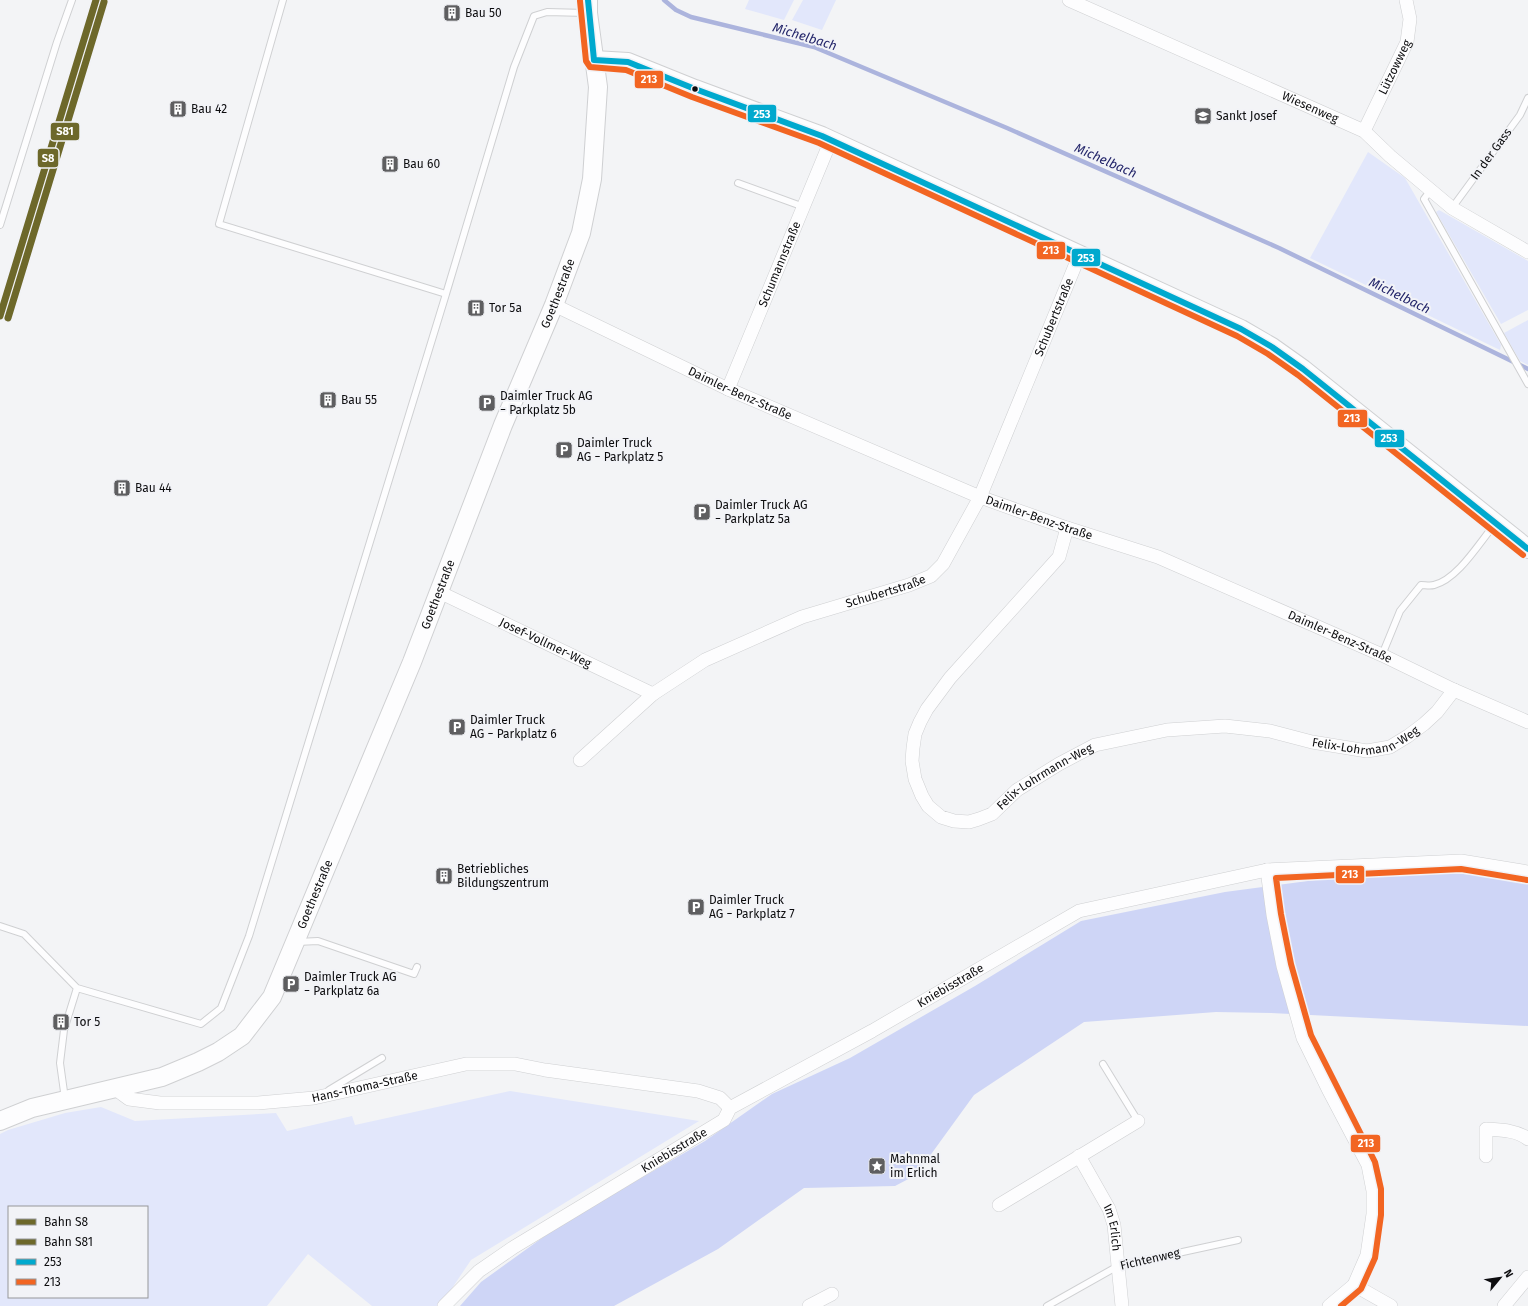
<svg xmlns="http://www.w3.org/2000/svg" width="1528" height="1306" font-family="'Fira Sans',sans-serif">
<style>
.green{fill:#e2e7fb;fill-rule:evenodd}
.forest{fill:#ced5f6}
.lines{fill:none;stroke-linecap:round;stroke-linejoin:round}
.stream{stroke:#acb4dd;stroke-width:4.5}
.lane-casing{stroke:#cfd0d2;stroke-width:8}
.street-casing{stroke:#cfd0d2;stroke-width:14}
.secondary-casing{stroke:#cfd0d2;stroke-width:20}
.lane{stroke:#fdfdfe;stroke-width:6}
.street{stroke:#fdfdfe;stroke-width:13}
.secondary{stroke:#fdfdfe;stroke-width:18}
.bus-1-casing{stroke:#f2f3f7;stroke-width:9}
.bus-2-casing{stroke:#f2f3f7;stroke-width:9}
.bus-1{stroke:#00a9ce;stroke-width:6}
.bus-2{stroke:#f26522;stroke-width:6}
.rail-1-casing{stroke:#f2f3f7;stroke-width:10}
.rail-2-casing{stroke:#f2f3f7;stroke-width:10}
.rail-1{stroke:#6d682a;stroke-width:7}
.rail-2{stroke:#6d682a;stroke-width:7}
.bus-dot{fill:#0d0d0f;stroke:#f2f3f7;stroke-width:1.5}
.labels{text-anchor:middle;stroke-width:4;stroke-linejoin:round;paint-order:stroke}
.poi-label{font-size:12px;fill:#0d0d0f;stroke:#f2f3f7;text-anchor:start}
.street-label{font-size:12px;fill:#0d0d0f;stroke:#f2f3f7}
.water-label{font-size:13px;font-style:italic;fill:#24266a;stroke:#f2f3f7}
.line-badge{stroke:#f2f3f7;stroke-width:1.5}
.badge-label{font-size:11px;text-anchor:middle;font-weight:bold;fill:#fff}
</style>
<rect width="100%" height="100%" fill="#f3f4f6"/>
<path class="green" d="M749 0H794L784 20 745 9Z
M803 0H836L822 30 792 20Z
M1368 152 1405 178 1501 345 1500 350 1310 258Z
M1439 210 1528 261V310L1501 324 1436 212Z
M1528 320V365L1520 361 1504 333Z
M510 1091 699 1121 471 1260 440 1306H372L308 1254 267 1306H0V1134L8 1130 65 1113 101 1107 135 1121 276 1113 287 1131 352 1116 355 1125ZM9 1207H147V1297H9Z"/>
<path class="forest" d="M1399 869 1489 876 1528 882V1026L1271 1013 1216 1012 1084 1022 974 1095 916 1175 895 1186 804 1188 718 1249 614 1306H460L481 1282 560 1225 705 1141 772 1094 850 1058 975 986 1081 921 1225 892Z"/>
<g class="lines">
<path class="stream" d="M664 0 676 10 691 17 814 47 1007 128 1279 248 1528 369"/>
<defs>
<path id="lane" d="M738 183 804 207
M1430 191 1424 199 1528 384
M1452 208 1520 115 1528 98
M0 225 57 42 72 0
M446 294 514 67 534 16 547 12 586 13
M1382 655 1400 611 1421 585C1425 585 1430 586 1434 585 1458 579 1479 543 1495 524
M0 926 24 934 77 988 64 1030 60 1063 65 1099
M297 942 318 941 414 974 417 967
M77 988 201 1024 221 1008 249 936 446 294 219 224 283 0
M1103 1064 1138 1121
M329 1090 382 1058
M1047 1306 1118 1266 1238 1240"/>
<g id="street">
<path id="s1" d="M1069 0 1364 131 1390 156 1452 208 1528 252"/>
<path id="s2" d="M1364 131 1407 42 1410 19 1406 0"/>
<path id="s3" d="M554 305 728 389 980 497 1067 528 1158 557 1382 655 1454 690 1528 722"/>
<path id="s4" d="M728 389 831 140"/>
<path id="s5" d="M1067 528 1059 557 950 678 927 709 920 722 915 734 913 748 912 761 915 779 922 796 928 806 941 817 954 821 969 822 979 819 992 814 1017 790 1059 764 1095 745 1167 730 1225 726 1270 731 1312 742 1367 751 1390 747 1408 736 1424 724 1437 712 1454 690"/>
<path id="s6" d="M439 592 653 694"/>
<path id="s7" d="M580 760 653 694 705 660 802 617 909 585 931 576 943 564 980 497 1079 256"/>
<path d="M1267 870 1273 915 1283 966 1303 1038 1328 1089 1368 1165 1373 1191V1214L1367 1255 1354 1285 1329 1306"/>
<path id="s8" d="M114 1088 129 1099 160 1103H258L314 1098 466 1064H515L545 1070 698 1091 720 1098 730 1108"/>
<path id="s9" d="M1079 1156 1109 1209 1114 1225 1122 1306"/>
<path d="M1486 1156V1129C1499 1130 1517 1130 1528 1139"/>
<path d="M999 1205 1138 1121"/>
<path d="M1354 1285 1391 1306"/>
<path id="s10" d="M444 1306 479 1271 514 1247 724 1120 730 1108 872 1031 1079 911 1267 870 1461 861 1528 872"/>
<path d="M809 1306 832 1294"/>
<path d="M1504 1306 1528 1277"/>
</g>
<g id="secondary">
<path d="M594 60 628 62 695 89 822 136 1241 329 1272 347 1303 369 1528 549"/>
<path id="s11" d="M0 1121 32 1108 162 1077 198 1062 218 1052 242 1036 272 997 412 662 503 425 554 305 581 233 592 179 598 87 588 13V0"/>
</g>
</defs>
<use href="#lane" class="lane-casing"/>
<use href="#street" class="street-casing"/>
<use href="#secondary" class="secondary-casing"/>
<use href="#lane" class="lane"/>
<use href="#street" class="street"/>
<use href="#secondary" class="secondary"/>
<defs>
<path id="bus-1" d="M588 0 594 60
M594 60 628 62 695 89 822 136 1241 329 1272 347 1303 369 1528 549"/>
<path id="bus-2" d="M580 1 586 61 590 67 626 70 692 97 819 143 1237 336 1268 354 1298 375 1523 555
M1341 1306 1361 1289 1375 1258 1381 1215V1189L1375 1162 1311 1035 1291 964 1281 914 1276 878 1461 869 1527 880"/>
</defs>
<use href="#bus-1" class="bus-1-casing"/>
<use href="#bus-2" class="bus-2-casing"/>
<use href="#bus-1" class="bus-1"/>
<use href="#bus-2" class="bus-2"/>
<defs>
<path id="rail-1" d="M0 316 96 0"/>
<path id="rail-2" d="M8 318 104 2"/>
</defs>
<use href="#rail-1" class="rail-1-casing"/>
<use href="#rail-2" class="rail-2-casing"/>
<use href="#rail-1" class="rail-1"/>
<use href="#rail-2" class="rail-2"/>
</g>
<defs>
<symbol id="building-square" viewBox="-11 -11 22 22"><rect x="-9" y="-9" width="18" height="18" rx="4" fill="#5e5e60" stroke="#f2f3f7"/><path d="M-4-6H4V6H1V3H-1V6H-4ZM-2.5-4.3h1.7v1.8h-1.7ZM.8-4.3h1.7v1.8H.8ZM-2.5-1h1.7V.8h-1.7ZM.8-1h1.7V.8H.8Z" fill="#fff"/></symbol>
<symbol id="school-square" viewBox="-11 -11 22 22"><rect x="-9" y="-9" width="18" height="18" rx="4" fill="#5e5e60" stroke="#f2f3f7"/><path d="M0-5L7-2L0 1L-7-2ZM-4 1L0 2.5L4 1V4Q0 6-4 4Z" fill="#fff"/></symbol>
<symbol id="parking-square" viewBox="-11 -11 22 22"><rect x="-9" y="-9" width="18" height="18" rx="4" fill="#5e5e60" stroke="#f2f3f7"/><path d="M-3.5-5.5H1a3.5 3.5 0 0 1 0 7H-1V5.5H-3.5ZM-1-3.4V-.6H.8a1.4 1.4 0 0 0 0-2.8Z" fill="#fff"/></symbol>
<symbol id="sight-square" viewBox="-11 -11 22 22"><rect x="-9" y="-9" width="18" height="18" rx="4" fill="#5e5e60" stroke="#f2f3f7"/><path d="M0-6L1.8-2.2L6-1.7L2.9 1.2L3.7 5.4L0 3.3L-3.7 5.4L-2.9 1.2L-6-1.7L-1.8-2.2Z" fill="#fff"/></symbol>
</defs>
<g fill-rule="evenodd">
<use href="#building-square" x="442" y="3" width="20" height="20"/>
<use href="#building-square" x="168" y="99" width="20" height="20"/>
<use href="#school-square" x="1193" y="106" width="20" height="20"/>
<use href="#building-square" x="380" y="154" width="20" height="20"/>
<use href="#building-square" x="466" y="298" width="20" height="20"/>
<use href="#building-square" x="318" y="390" width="20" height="20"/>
<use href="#parking-square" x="477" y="393" width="20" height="20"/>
<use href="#parking-square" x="554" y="440" width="20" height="20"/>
<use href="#building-square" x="112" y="478" width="20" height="20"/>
<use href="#parking-square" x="692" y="502" width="20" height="20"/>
<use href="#parking-square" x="447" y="717" width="20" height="20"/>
<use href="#building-square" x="434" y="866" width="20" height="20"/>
<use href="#parking-square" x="686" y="897" width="20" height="20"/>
<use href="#parking-square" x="281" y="974" width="20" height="20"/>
<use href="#building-square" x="51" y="1012" width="20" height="20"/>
<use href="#sight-square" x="867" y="1156" width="20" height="20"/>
</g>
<circle class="bus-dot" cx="695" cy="89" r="3.5"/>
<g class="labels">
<g class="poi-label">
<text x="465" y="17">Bau 50</text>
<text x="191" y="113">Bau 42</text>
<text x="1216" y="120">Sankt Josef</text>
<text x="403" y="168">Bau 60</text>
<text x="489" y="312">Tor 5a</text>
<text x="500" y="400">Daimler Truck AG<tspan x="500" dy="14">− Parkplatz 5b</tspan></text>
<text x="341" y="404">Bau 55</text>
<text x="577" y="447">Daimler Truck<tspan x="577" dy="14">AG − Parkplatz 5</tspan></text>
<text x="135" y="492">Bau 44</text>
<text x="715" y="509">Daimler Truck AG<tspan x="715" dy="14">− Parkplatz 5a</tspan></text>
<text x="470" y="724">Daimler Truck<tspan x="470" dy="14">AG − Parkplatz 6</tspan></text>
<text x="457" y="873">Betriebliches<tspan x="457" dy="14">Bildungszentrum</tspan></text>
<text x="709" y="904">Daimler Truck<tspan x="709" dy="14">AG − Parkplatz 7</tspan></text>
<text x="304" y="981">Daimler Truck AG<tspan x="304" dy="14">− Parkplatz 6a</tspan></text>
<text x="74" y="1026">Tor 5</text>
<text x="890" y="1163">Mahnmal<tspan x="890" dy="14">im Erlich</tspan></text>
</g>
<g class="street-label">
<text dy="4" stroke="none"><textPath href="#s2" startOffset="71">Lützowweg</textPath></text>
<text dy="4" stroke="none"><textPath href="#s1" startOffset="264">Wiesenweg</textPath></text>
<text transform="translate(1491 154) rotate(-54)" y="4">In der Gass</text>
<text dy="4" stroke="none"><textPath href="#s4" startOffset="135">Schumannstraße</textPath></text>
<text dy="4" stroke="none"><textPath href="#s11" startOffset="1067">Goethestraße</textPath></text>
<text dy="4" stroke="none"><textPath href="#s7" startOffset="690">Schubertstraße</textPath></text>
<text dy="4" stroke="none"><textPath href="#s3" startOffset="206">Daimler-Benz-Straße</textPath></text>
<text dy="4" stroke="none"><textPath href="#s3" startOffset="530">Daimler-Benz-Straße</textPath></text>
<text dy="4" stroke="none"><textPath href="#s7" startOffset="354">Schubertstraße</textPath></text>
<text dy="4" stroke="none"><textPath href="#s11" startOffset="743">Goethestraße</textPath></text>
<text dy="4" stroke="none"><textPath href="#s3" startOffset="854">Daimler-Benz-Straße</textPath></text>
<text dy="4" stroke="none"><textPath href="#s6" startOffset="118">Josef-Vollmer-Weg</textPath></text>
<text dy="4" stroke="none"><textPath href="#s5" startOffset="806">Felix-Lohrmann-Weg</textPath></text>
<text dy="4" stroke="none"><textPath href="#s5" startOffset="470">Felix-Lohrmann-Weg</textPath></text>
<text dy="4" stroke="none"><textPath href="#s11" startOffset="419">Goethestraße</textPath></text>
<text dy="4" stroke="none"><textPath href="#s10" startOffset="603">Kniebisstraße</textPath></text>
<text dy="4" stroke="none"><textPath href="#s8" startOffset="256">Hans-Thoma-Straße</textPath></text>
<text dy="4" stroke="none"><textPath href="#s10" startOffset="279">Kniebisstraße</textPath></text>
<text dy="4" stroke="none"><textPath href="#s9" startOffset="80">Im Erlich</textPath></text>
<text transform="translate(1150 1259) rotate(-13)" y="4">Fichtenweg</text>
</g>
<g class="water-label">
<text transform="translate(805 36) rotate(17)" y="5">Michelbach</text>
<text transform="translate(1106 160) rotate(24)" y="5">Michelbach</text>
<text transform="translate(1400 295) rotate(26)" y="5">Michelbach</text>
</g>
</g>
<g class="line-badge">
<rect x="634" y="70" width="30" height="19" rx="4" fill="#f26522"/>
<rect x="747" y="104" width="30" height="19" rx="4" fill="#00a9ce"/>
<rect x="50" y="122" width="30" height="19" rx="4" fill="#6d682a"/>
<rect x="37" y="148" width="22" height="20" rx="4" fill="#6d682a"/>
<rect x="1036" y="241" width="30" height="19" rx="4" fill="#f26522"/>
<rect x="1071" y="248" width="30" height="19" rx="4" fill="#00a9ce"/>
<rect x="1337" y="409" width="31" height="19" rx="4" fill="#f26522"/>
<rect x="1374" y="429" width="31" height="19" rx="4" fill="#00a9ce"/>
<rect x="1335" y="865" width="30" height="19" rx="4" fill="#f26522"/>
<rect x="1350" y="1134" width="31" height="19" rx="4" fill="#f26522"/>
</g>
<g class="badge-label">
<text x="649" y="83">213</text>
<text x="762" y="118">253</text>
<text x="65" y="135">S81</text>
<text x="48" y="162">S8</text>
<text x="1051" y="254">213</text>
<text x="1086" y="262">253</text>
<text x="1352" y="422">213</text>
<text x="1389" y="442">253</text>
<text x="1350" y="878">213</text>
<text x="1366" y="1147">213</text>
</g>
<rect x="8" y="1206" width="140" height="92" fill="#f2f3f7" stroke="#96979a"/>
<rect x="16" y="1219" width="20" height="6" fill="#6d682a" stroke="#96979a"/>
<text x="44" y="1226" font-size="12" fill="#0d0d0f">Bahn S8</text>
<rect x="16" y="1239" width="20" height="6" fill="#6d682a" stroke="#96979a"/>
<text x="44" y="1246" font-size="12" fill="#0d0d0f">Bahn S81</text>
<rect x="16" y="1259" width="20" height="6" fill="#00a9ce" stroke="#96979a"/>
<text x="44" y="1266" font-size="12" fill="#0d0d0f">253</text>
<rect x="16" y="1279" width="20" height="6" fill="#f26522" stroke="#96979a"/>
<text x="44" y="1286" font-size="12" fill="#0d0d0f">213</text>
<g transform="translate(1500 1278) rotate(61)" stroke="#f2f3f7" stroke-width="3" paint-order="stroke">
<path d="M0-3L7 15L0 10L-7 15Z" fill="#0d0d0f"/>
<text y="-6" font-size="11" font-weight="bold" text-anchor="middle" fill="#0d0d0f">N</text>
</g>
</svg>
